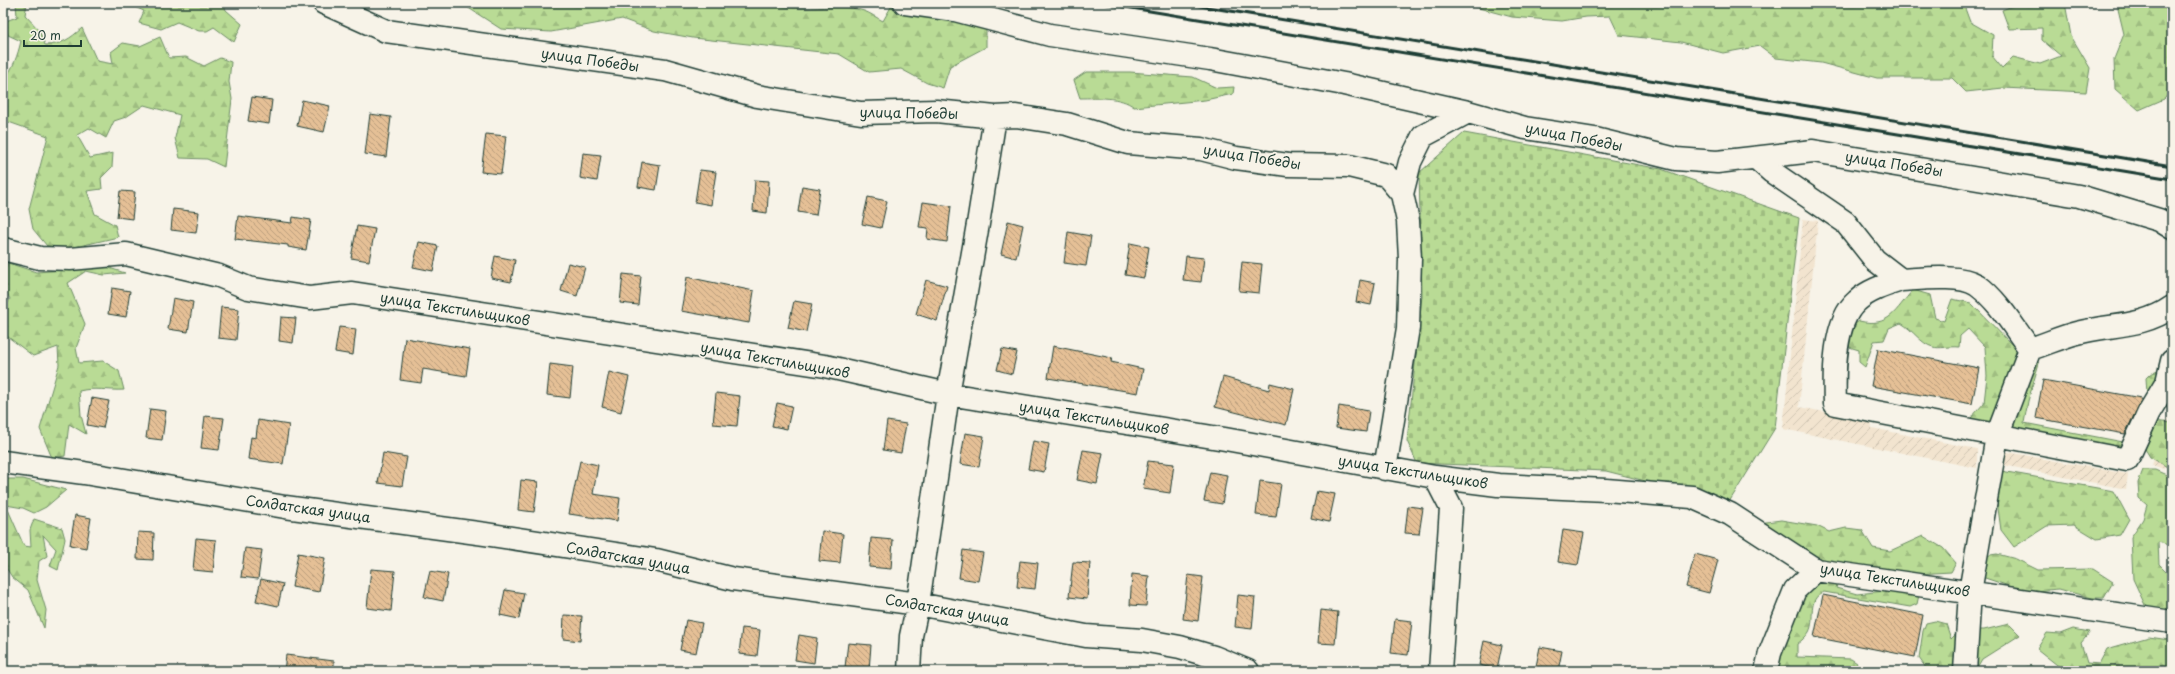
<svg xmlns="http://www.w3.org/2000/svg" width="2175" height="674" font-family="'Playpen Sans',sans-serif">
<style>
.industrial{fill:url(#industrial-furrows)}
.forest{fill:url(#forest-firs);stroke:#6c8c64}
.cemetery{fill:url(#cemetery-stones);stroke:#6c8c64}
.building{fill:url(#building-back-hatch);stroke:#1f3d34}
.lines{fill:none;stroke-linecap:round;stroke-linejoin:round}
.minor-casing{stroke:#1f3d34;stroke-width:25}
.minor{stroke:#f7f3e8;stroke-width:22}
.rail{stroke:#1f3d34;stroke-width:3}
.labels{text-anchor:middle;stroke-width:3.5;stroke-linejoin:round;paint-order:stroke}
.street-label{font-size:14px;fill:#1f3d34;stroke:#f7f3e8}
</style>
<defs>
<pattern id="industrial-furrows" width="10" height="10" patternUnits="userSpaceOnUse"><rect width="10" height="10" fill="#f2e4cf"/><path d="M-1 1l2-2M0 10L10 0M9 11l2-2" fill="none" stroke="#cfc4b2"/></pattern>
<pattern id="forest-firs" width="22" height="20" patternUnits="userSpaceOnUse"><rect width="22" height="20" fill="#b9db95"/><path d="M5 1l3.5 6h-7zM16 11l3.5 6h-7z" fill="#9fbd81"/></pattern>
<pattern id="cemetery-stones" width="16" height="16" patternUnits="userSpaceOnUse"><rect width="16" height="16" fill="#b9db95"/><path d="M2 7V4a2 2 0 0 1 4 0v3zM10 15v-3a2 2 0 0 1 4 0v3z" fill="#9fbd81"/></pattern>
<pattern id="building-back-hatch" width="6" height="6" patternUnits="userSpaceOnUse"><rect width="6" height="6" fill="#e5c096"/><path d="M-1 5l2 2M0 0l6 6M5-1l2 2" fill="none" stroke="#b99d7b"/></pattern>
</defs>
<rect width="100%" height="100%" fill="#f7f3e8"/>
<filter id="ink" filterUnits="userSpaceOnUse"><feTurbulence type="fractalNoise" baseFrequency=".025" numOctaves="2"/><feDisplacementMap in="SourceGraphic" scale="8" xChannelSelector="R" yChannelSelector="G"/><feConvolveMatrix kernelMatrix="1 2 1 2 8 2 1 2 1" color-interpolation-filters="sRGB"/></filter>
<g filter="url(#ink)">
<path class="industrial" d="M1803 219 1818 221 1799 407 1871 421 1872 428 1977 449V468L1783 429Z
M2172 409V451L2164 469 2152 465Z
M2007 452 2128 474 2126 489 2003 465Z"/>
<path class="forest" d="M16 3H27L25 15 39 30 45 45C61 45 70 39 82 28L97 61 113 64 111 52 123 43 140 46 160 37 169 58 186 57 204 66 220 58 231 62 229 82 232 99 224 167 207 159 180 158 175 138 180 115 144 105 126 117 114 121 106 138 89 128 77 135 90 158 113 153 112 167 101 178 102 189 87 191 95 214 115 225 118 237 71 248 47 246 33 229 29 209 48 136 3 120V80C13 70 18 54 21 41L8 35 3 22 17 17Z
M125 3H223L226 10 242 24 234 42 214 27 207 31H199L177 22 161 29 139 23 144 11Z
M449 3H771C801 15 834 1 864 11 870 13 877 18 883 21L891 7 940 19 968 22 986 28V47L950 66 943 88 927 83 901 69 869 72 839 54 693 38 654 31 622 19 551 32 501 29 467 7Z
M1460 3H1963L1970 22 1993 35 1992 56 2002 68 2013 57 2040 64 2061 56 2042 40V28L2009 29 2002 10 2020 3H2065L2071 36 2090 68 2086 92 2003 88 1966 92 1952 78H1877L1821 63 1776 58 1760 46 1723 53 1681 42 1619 35 1610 16 1586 17 1562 21 1512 17Z
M2119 3H2172V90L2164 99 2139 110 2115 89 2114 59 2124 34 2118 9Z
M1086 72H1130L1193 77 1217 88 1234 87 1233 94 1205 100 1134 107C1121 96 1096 98 1080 98L1074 80Z
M8 263 36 272 64 270 85 264 106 267 125 273 104 275 86 271 68 283 85 324 76 348 79 363 103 361 119 371 124 390C108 391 95 387 79 391L81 415 86 434 69 424 65 456 52 458 40 429 59 365 58 347 33 356 3 333V312L10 299C3 286 0 276 8 263Z
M1913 290 1930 295 1935 318 1944 321 1952 299 1971 303 2016 349 2039 363 2028 401 2024 423 2123 442 2117 451 1982 424 1971 418 1984 403 1987 376 1985 347 1968 329 1960 336 1959 347C1952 346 1938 349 1933 347 1921 344 1913 330 1901 323L1889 328 1884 340 1874 341 1865 367 1859 362V350L1846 346 1848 329 1859 321C1890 328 1895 310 1913 290Z
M2172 366V396L2147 393 2146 378 2150 374Z
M2153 421 2172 423V546L2158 542 2159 564 2172 577V615L2157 612 2145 605 2133 579 2131 537 2143 519 2147 505 2139 498 2138 483 2143 470H2155L2171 477 2169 468 2150 457 2142 444Z
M2001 471 2114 491 2129 519 2120 535 2097 539 2074 525 2047 526 2014 547 2001 530 1997 501Z
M3 479H23L66 490 46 507 34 513 23 508 6 505 24 546 31 547 30 530 34 519 62 528 65 539 58 570 50 566 56 549 43 535 47 556 39 561 37 580 46 610 44 628 28 590 12 577 3 563Z
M1781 520 1817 526 1829 532 1846 528 1862 530 1873 548 1890 551 1923 536 1943 548 1956 563 1951 572 1916 574 1838 582 1836 588 1857 594 1893 590 1919 595 1917 604 1910 607 1824 592C1806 599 1816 619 1809 632 1806 637 1801 641 1797 644V657L1851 659 1857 663 1853 671H1773L1784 628 1818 563 1759 523Z
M1997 554 2016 559 2038 570 2093 569 2113 582 2104 598H2092L2059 589 2033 591 2018 589 1979 576 1984 556Z
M1935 621 1946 624 1951 639 1960 630H1984L2009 624 2020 635 1982 659 1975 671H1928L1919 658 1923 631 1926 623Z
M2073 629 2090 632 2081 643 2087 663 2099 664 2107 649 2149 637 2169 640 2172 641V671H2058L2062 669 2037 649 2047 633 2060 634Z
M2031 666 2039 671H2013V670Z"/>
<path class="cemetery" d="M1464 133 1661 169 1799 218 1775 428 1729 502 1606 471 1417 463 1407 441 1422 296 1419 173Z"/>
<path class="building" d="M252 97 272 100 269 124 248 121Z
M302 100 330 106 324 132 297 126Z
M370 114 391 117 386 157 365 154Z
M486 134 506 136 501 174 481 172Z
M583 153 601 155 597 181 580 178Z
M642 162 660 165 656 190 638 187Z
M700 170 716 172 711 205 695 202Z
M755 180 769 181 767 213 753 211Z
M802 186 820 189 816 215 798 212Z
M120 191 135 192 132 219 117 217Z
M868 197 887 201 881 228 862 224Z
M923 202 951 206 947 242 927 239 928 228 919 227Z
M173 209 199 212 196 233 171 230Z
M238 216 292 223 293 217 311 220 306 250 288 247V245L235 239Z
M1008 221 1023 225 1016 258 1001 254Z
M357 226 375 229 369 261 351 258Z
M1068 232 1091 236 1086 266 1064 263Z
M419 242 438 246 433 271 413 267Z
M1130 243 1149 247 1144 278 1125 275Z
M495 256 515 260 511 282 491 278Z
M1186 256 1204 258 1201 282 1183 280Z
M1242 262 1262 264 1259 293 1239 291Z
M568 263 585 267 577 296 561 291Z
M623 274 641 276 638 305 620 303Z
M687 277 754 291 749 323 681 311Z
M926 280 947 286 937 321 916 314Z
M1360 280 1375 283 1371 305 1356 302Z
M112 288 130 291 126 317 108 314Z
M173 298 193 302 188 332 168 329Z
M794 301 812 304 806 332 788 328Z
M221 307 239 309 236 340 218 338Z
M281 317 296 318 293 343 279 341Z
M339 327 356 329 353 355 335 352Z
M405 338 470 349 466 376 423 369 421 383 400 380Z
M1053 346 1112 358 1111 362 1143 369 1138 393 1048 378Z
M1002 349 1017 352 1012 374 997 370Z
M1878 349 1979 368 1972 404 1871 386Z
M550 364 573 367 570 398 547 395Z
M609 372 629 377 621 412 602 407Z
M1223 377 1269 390 1270 383 1294 389 1286 425 1215 407Z
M2043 380 2141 398 2140 403 2125 434 2036 418Z
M716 393 740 396 737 426 713 424Z
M92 398 109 401 103 428 87 425Z
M777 403 792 406 787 429 772 426Z
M1339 406 1369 411 1366 432 1336 428Z
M150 409 166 411 162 440 146 438Z
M205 416 224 418 219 450 201 448Z
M258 420 289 425 283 464 248 459 251 437 256 438Z
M887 421 906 424 901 453 883 450Z
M965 433 984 436 979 467 960 464Z
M1033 441 1049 444 1044 472 1028 469Z
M1083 450 1103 453 1097 484 1077 480Z
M383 453 407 457 402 486 378 483Z
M580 461 598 465 593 494 620 498 617 521 569 514Z
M1148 461 1174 464 1170 493 1143 489Z
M1210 472 1227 475 1222 504 1204 501Z
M521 480 538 482 534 512 518 510Z
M1260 481 1281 484 1276 517 1256 515Z
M1317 491 1335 494 1329 522 1311 518Z
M1408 506 1423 508 1419 534 1405 533Z
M75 515 91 518 86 548 70 545Z
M1563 530 1584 533 1578 565 1558 562Z
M822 531 843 534 840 563 819 561Z
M138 532 154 533 153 560 137 559Z
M196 538 216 540 213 572 193 570Z
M871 538 893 540 891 569 869 567Z
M245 548 262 550 258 579 241 577Z
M963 550 983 553 978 581 959 578Z
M298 553 325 558 319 592 292 587Z
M1695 554 1718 560 1709 593 1686 587Z
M1020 561 1038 563 1035 589 1017 587Z
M1073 562 1090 563 1087 599 1069 597Z
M371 569 395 571 391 611 367 608Z
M430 571 448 574 443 601 424 597Z
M1132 574 1149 576 1146 606 1130 605Z
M1188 575 1203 577 1198 621 1183 619Z
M261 579 283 584 278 606 256 601Z
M505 590 524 593 519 619 500 615Z
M1238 595 1255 597 1252 629 1235 627Z
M1823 595 1923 615 1915 657 1814 637Z
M1321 610 1338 612 1335 644 1318 643Z
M564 615 582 616 580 641 563 639Z
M1395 619 1412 621 1408 655 1391 653Z
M686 620 702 623 696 653 680 650Z
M742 628 760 630 757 656 739 654Z
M799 635 817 638 814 663 795 660Z
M1484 641 1502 645 1497 669 1479 665Z
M848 643 871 645 869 670 845 667Z
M1540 647 1562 651 1558 671H1535Z
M286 655 334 661V671H284Z"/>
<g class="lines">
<defs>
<path id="minor" d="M324 3 386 31 665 70 757 96 861 113 936 111 995 117 1016 116 1067 124 1128 143 1201 149 1236 158 1288 165 1349 166 1386 175 1402 194
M905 3 955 10 1050 35 1210 59 1344 84 1468 112
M1756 158 1772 172 1845 222 1875 260 1901 280C1886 285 1869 290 1857 301 1833 321 1834 375 1835 404L2127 460 2149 412 2167 382 2172 361
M3 249 40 258 70 259 126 254 219 276 248 288 310 298 352 293 825 366 948 394 1225 439 1435 477 1498 485 1606 490 1692 497 1730 514 1816 570 2172 622
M1901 280C1921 279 1960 274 1977 285 1999 301 2014 328 2030 349L1997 436 1970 592 1965 671
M2030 349C2046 344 2061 337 2077 333 2110 324 2142 328 2172 307
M3 462 84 473 285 507 485 534 656 560 733 579 918 604 1086 636 1142 640 1180 647 1214 657 1248 671
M1385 469 1408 328 1410 259 1408 221 1402 194 1410 162 1423 136 1468 112 1525 128 1595 139 1676 159 1717 162 1813 151 2079 196 2159 220 2172 228
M1435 477 1451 508 1440 671
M909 671 911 636 918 604 948 394 978 224 995 117
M1766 671 1770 653 1795 590 1816 570"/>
</defs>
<use href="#minor" class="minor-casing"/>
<use href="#minor" class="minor"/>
<path class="rail" d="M1101 3 2172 179
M1182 3 2172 166"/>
</g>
</g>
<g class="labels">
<g class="street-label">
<text transform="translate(590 60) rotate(8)" y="5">улица Победы</text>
<text transform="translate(909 113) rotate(1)" y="5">улица Победы</text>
<text transform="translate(1574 137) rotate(11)" y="5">улица Победы</text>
<text transform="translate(1252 157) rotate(9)" y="5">улица Победы</text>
<text transform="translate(1894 164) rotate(9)" y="5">улица Победы</text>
<text transform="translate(455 309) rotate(9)" y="5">улица Текстильщиков</text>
<text transform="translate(775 360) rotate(10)" y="5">улица Текстильщиков</text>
<text transform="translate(1094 418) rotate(9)" y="5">улица Текстильщиков</text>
<text transform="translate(1413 472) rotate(9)" y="5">улица Текстильщиков</text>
<text transform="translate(308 509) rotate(8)" y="5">Солдатская улица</text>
<text transform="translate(628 558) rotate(10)" y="5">Солдатская улица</text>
<text transform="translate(1895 580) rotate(9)" y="5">улица Текстильщиков</text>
<text transform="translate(947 610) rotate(10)" y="5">Солдатская улица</text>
</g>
</g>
<rect width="2175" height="674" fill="none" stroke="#f7f3e8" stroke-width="16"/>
<rect x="8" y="8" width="2159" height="658" fill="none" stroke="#1f3d34" stroke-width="1.5" filter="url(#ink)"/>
<path d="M24 40v6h57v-6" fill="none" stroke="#1f3d34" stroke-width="2"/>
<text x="30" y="40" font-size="12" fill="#1f3d34" stroke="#f7f3e8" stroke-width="3" paint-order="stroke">20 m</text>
</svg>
